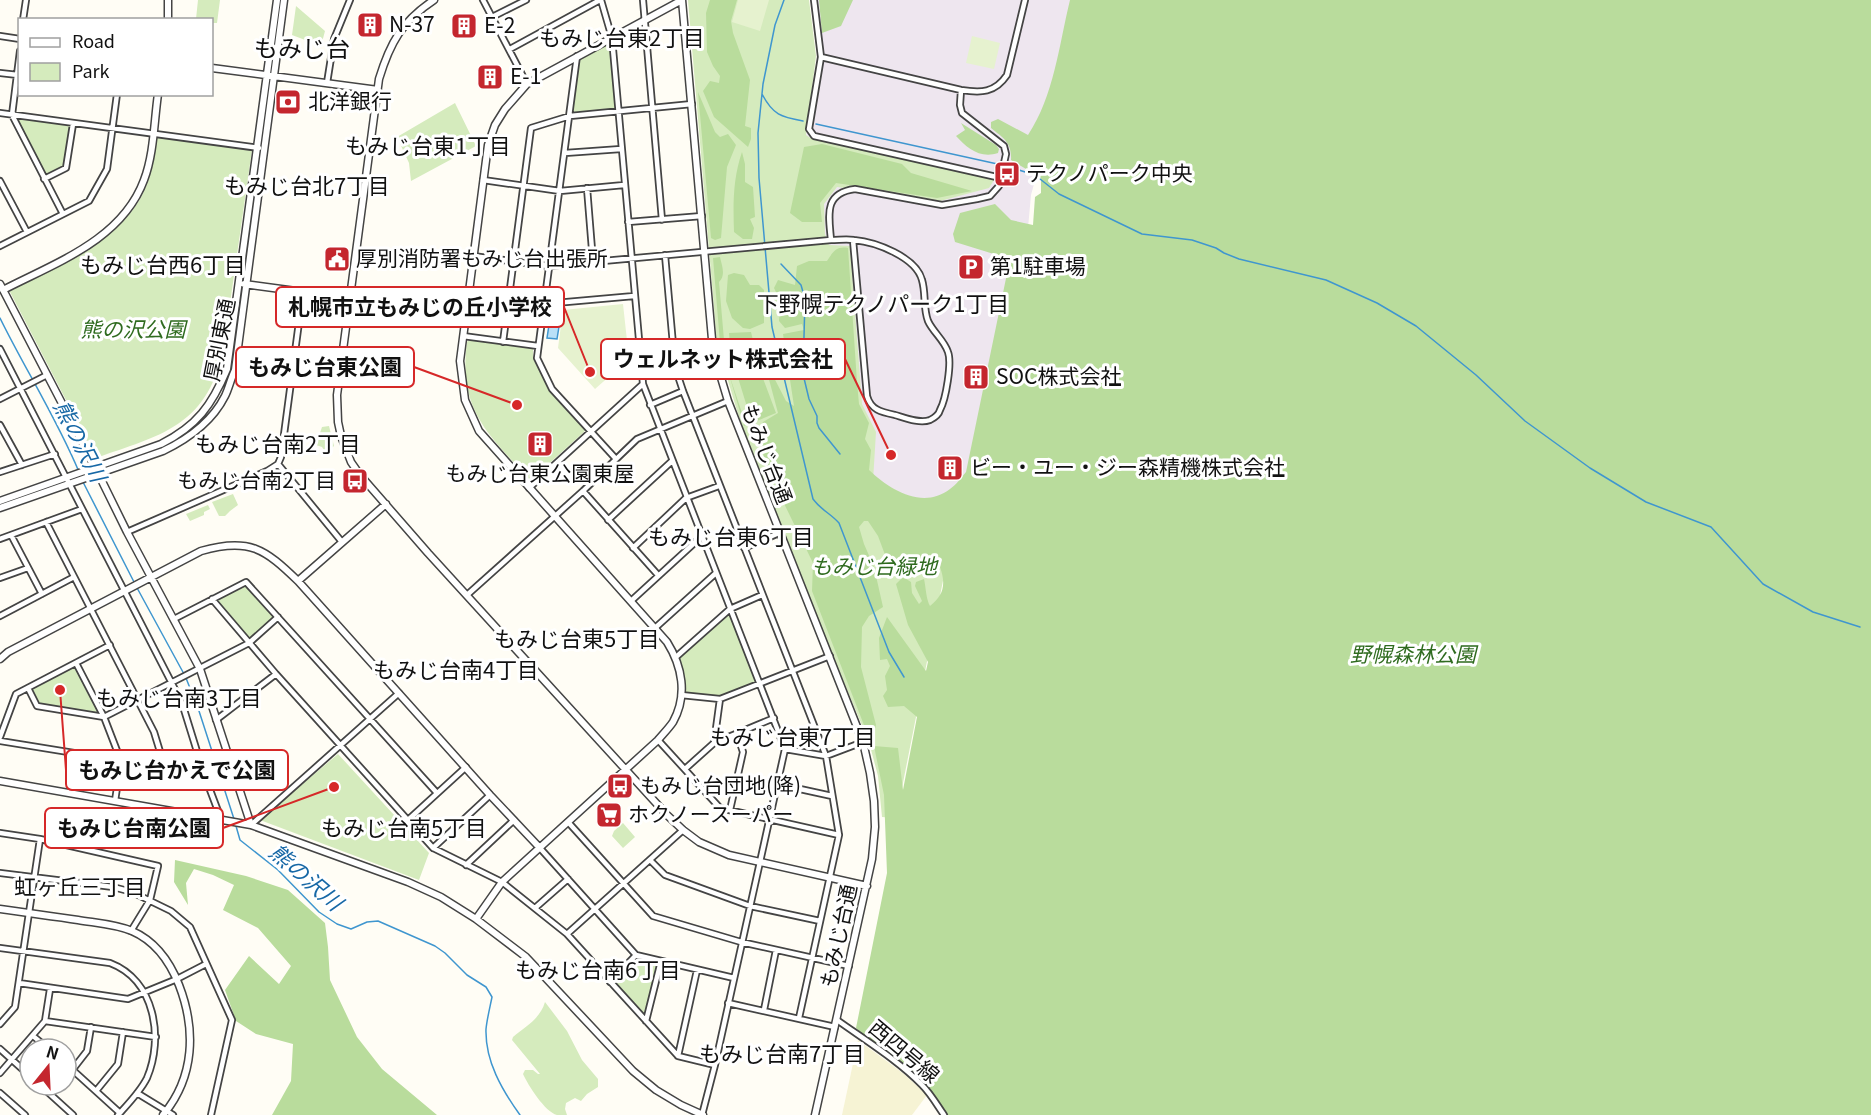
<svg xmlns="http://www.w3.org/2000/svg" width="1871" height="1115" font-family="Georgia,'Noto Sans JP',serif">
<style>
.industrial{fill:#eee6ef}
.farmland{fill:#f6f3d4}
.green{fill:#d5ebbd}
.forest{fill:#b9dc9c}
.pitch{fill:#e6f2cf}
.water{fill:#b9e0f7;stroke:#3f96cf;stroke-width:1.5}
.lines{fill:none;stroke-linecap:round;stroke-linejoin:round}
.stream{stroke:#3f96cf;stroke-width:1.5}
.minor-casing{stroke:#444;stroke-width:8}
.tertiary-casing{stroke:#444;stroke-width:9}
.minor{stroke:#fff;stroke-width:4.5}
.tertiary{stroke:#fff;stroke-width:6}
.labels{text-anchor:middle;stroke-width:6;stroke-linejoin:round;paint-order:stroke}
.poi-label{font-size:21px;fill:#111;stroke:#fff;text-anchor:start}
.park-label{font-size:21px;font-style:italic;fill:#2f6b1f;stroke:#fff}
.street-label{font-size:21px;fill:#111;stroke:#fff}
.neighbourhood-label{font-size:22px;fill:#111;stroke:#fff}
.water-label{font-size:22px;font-style:italic;fill:#1768a6;stroke:#fff}
.quarter-label{font-size:24px;fill:#111;stroke:#fff}
.leader{fill:none;stroke:#d62828;stroke-width:2}
.callout-dot{fill:#d62828;stroke:#fff;stroke-width:2}
.callout{fill:#fff;stroke:#d62828;stroke-width:2}
.callout-label{font-size:22px;text-anchor:middle;font-weight:bold;fill:#111}
</style>
<rect width="100%" height="100%" fill="#fffdf5"/>
<path class="industrial" d="M813 0H1076L1055 107 1031 195 1027 239 969 532 900 500 868 473 806 137 818 57Z"/>
<path class="farmland" d="M858 1040 904 1074 927 1095 912 1115H842Z"/>
<path class="green" d="M198 0H220L217 23H212V20L196 19Z
M688 0H809L816 56 806 135 812 139 994 180 989 188 940 201 837 187 824 204 825 234 829 245 850 246 862 404 876 432 873 481 954 525 896 818 882 817 878 776 869 742 780 530 738 414 717 344Z
M296 6 325 31 321 46 292 35Z
M612 38 618 111 570 116 577 56Z
M455 103 476 146 411 181 409 163 397 137Z
M16 118 70 126 63 167 46 176Z
M157 137 252 150 223 352C205 427 161 435 96 458L9 290C55 267 122 240 144 191 152 174 154 155 157 137Z
M469 340 533 349V358L549 390 585 430 584 432 531 480 529 479C487 433 458 409 467 342Z
M329 426 334 446 326 453 322 447 316 445 322 427Z
M233 494 238 505 230 511 225 516H219L212 502Z
M208 505 210 509 204 512V515L190 521 186 514Z
M246 582 278 617 249 643 212 599Z
M730 609 760 684 720 699 681 695 676 657Z
M76 663 104 717 37 706 28 688Z
M338 754 429 853 419 880 260 820Z
M623 823 635 837 623 848 612 836 614 831Z
M636 955 661 961 646 1021 610 982Z
M545 1002 567 1031 582 1060 598 1079V1087L587 1094 581 1101 575 1098 566 1103 565 1109 567 1115C564 1115 560 1115 557 1115 545 1112 528 1085 523 1074L525 1070H533L538 1074H540L512 1040 513 1037C526 1026 540 1019 545 1002Z"/>
<path class="forest" d="M710 0H737L731 21 733 33 750 80 745 126 751 128V139L748 147 714 117 703 91 710 81 719 83 720 76 713 66 707 52 706 13Z
M819 0H853L841 26 822 33Z
M1070 0H1871V1115H944L929 1091 867 1039 856 1028 887 873 884 795 874 746 898 748 903 790 917 717 904 706 888 707 883 696 887 690 885 676 890 666 887 659 880 660 879 638 887 617 926 671 928 662 908 625 896 584 903 577 911 582 912 593 919 604 922 601 915 586 916 582 924 579C926 588 926 599 930 606 944 595 946 584 940 567L915 566 901 573 887 560 878 536 868 521H864L859 527 864 544 874 567 883 607 869 616 862 627 861 667 876 725 873 736 869 738 812 591 813 563 775 485 756 435 763 422 778 413 767 372 769 368 786 401 794 406 783 334 804 330 802 324 785 328 779 321C780 309 780 299 774 288L778 280 795 285 797 266 809 261H827C833 252 836 246 848 248L857 382 859 404 869 423 865 439 871 450 869 470C890 490 923 510 950 489 956 485 961 478 966 472L1010 259 955 242 953 234 960 213 995 204 1011 220 1033 225 1035 197 1041 193V178L1011 160C1012 142 1003 138 991 128V122L998 119 1028 135C1054 96 1059 45 1070 0Z
M698 92 715 132 720 137 728 134 736 145 727 167 721 238 715 240 711 238Z
M961 123 996 145 999 149 998 153C980 159 967 148 956 136L965 130Z
M822 144 902 164 911 173 972 191 937 198 836 183 820 203 822 222H802L790 213 804 147Z
M742 152 745 164V182L753 187 755 217 750 219 754 228 752 239H743L734 232C733 204 733 178 742 152Z
M720 257C722 266 726 275 719 282L724 340 728 371 746 425 744 426 720 343 713 258Z
M734 273 744 275 750 285H759L764 290V323L750 329 743 328 732 318 726 301 728 275Z
M751 332 761 373 776 413 752 423 731 355 729 333Z
M175 860 246 876 288 890 325 923 328 947 330 980 357 1037 382 1069 437 1115H272L291 1081 293 1044 256 1034 236 1021 225 990 249 956 279 984 291 966 258 928 223 910 234 885 213 875 194 869 186 883 188 905 174 882Z"/>
<path class="pitch" d="M738 0H769L760 31 732 22Z
M972 36 1000 43 994 69 966 63Z
M623 304 629 359 595 389 558 348 563 310Z"/>
<path class="water" d="M551 312 561 314 557 339 547 338Z"/>
<g class="lines">
<path class="stream" d="M784 0 775 25 763 84 758 133 759 178 772 327 813 499C821 510 830 513 839 523L889 652 904 677
M762 94C773 115 781 117 803 121
M816 124 1002 165
M1006 166 1035 175 1059 194 1142 234 1192 240 1216 248 1224 253 1239 259 1326 280 1377 303 1416 326 1476 375 1525 421 1590 468 1646 502 1711 527 1763 584 1813 612 1860 627
M781 264 801 285 805 299 803 374 809 399 817 416V423L819 428 840 454
M0 318C25 369 57 419 79 472
M83 482 134 582
M136 586 184 674
M186 678 199 711 234 819
M236 826 240 840 278 870 319 912 337 924 351 929 367 922 378 921 435 946 445 953 467 975 486 987 492 997C490 1007 487 1019 486 1029 485 1061 502 1090 520 1115"/>
<defs>
<path id="minor" d="M483 0 527 84
M601 0 612 38 643 384 785 749 715 1065 702 1115
M643 0 662 220
M814 0 821 57 809 129 814 136 1001 178
M492 17 526 0
M23 20 26 0
M0 36 20 39
M510 49 600 0
M20 51 12 115 63 214
M577 56 537 358 552 389 616 459
M821 57 961 90C981 93 995 93 1007 75L1025 0
M0 73 18 75
M327 83 334 39 350 0
M0 113 259 148
M565 153 621 149
M44 179 66 168 73 124
M483 180 560 191 624 185
M0 181 27 232
M587 188 593 262
M628 222 702 216
M831 240C829 216 823 193 855 189L942 205 977 199 990 196 999 186 1006 154 1004 146 962 113 960 105 961 90
M0 246 89 201 107 169 117 94
M665 255 675 367 683 391 826 756 839 835 799 1018
M473 256 549 266 831 240C839 240 847 239 854 240 876 242 916 257 922 280 926 293 923 308 928 321 933 332 944 340 948 352 952 363 946 399 940 410 939 414 934 418 930 420 920 424 905 418 895 415 881 412 871 410 867 396L853 240
M544 304 634 296
M463 336 538 346
M503 342 531 128 570 116 692 104
M0 349 182 703 204 774 221 819
M641 372 716 361
M0 399 47 375
M650 405 683 391
M0 425 22 465
M278 464 342 542
M0 472 55 454
M529 488 643 384
M583 491 658 575
M608 520 672 461
M46 522 154 732 165 768
M127 532 267 471 278 464 281 457 303 292
M11 535 42 594
M0 539 82 509
M633 548 686 498 719 486
M744 548 779 533
M0 578 28 568
M467 595 583 491 637 439 728 401
M212 599 276 674 433 848 502 882 567 934 678 1056 715 1065
M631 601 702 536
M0 616 74 577
M174 619 246 582 437 793
M655 628 716 573
M676 657 730 609 762 595
M76 663 104 717 121 761 115 801
M28 688 37 706 104 717 249 643 278 617
M681 695 720 699 830 656
M216 720 276 674
M0 737 16 694 110 645
M658 740 720 808 839 835
M0 741 204 774
M714 743 720 699
M785 749 826 756 863 742
M685 769 714 743 774 718
M777 784 832 796
M730 810 743 752 737 734
M408 820 466 767
M568 822 653 916 741 942 849 966
M251 825 399 693
M0 833 40 839 158 866 150 900 131 931
M539 847 636 955 734 978
M433 848 490 795
M650 860 665 875 750 906 820 921
M466 865 514 820
M0 873 113 887 132 892 171 911 190 927 232 1020 211 1115
M535 908 568 879
M567 934 683 830
M0 948 110 963C155 980 164 1038 147 1078 140 1092 128 1104 118 1115
M610 982 636 955
M19 983 128 999 177 979 206 964
M728 1003 835 1027
M764 1010 776 950
M837 1020C865 1040 899 1061 922 1085 931 1094 937 1105 944 1115
M45 1021 156 1037
M646 1021 661 961
M0 1024 15 1007 40 839
M33 1036 49 1049
M0 1049 30 1076
M678 1056 697 970
M66 1064 120 1113
M73 1069 87 1051 91 1027
M0 1073 45 1021 50 989
M40 1085 73 1115
M96 1091 118 1064 123 1032
M0 1093 25 1115
M137 1093 173 1115"/>
<path id="tertiary" d="M434 0C402 21 390 43 379 79L337 395 338 422 341 436 351 462 360 475 428 553 667 815 683 830 699 842 729 855 867 886
M682 0 712 339 716 361 728 401 863 742 870 773 874 801 875 827 872 859 815 1115
M168 20V0
M212 68 378 90
M0 284 95 467 127 532 200 669 251 825
M244 284 466 314
M3 290C55 263 122 240 144 180 154 154 154 122 158 94
M0 501 161 444C197 426 212 405 227 369L277 0
M0 508 163 451C188 439 212 422 225 396 229 388 231 378 235 370L284 0
M298 581 386 504
M0 659 8 652 201 551C249 537 265 549 298 581L490 795 539 847
M0 781 251 825 408 882 441 897 476 919 526 957 633 1071 656 1090 681 1105 703 1115
M0 909C26 913 52 916 78 920 96 923 115 924 132 931 155 941 170 962 179 985 196 1029 195 1077 163 1115
M476 919 502 882 658 740C663 734 669 728 673 722 688 695 682 666 667 642L479 431 465 400 460 361 488 145 495 125 505 109 527 84 682 0"/>
</defs>
<use href="#minor" class="minor-casing"/>
<use href="#tertiary" class="tertiary-casing"/>
<use href="#minor" class="minor"/>
<use href="#tertiary" class="tertiary"/>
</g>
<defs>
<symbol id="building-square" viewBox="-11 -11 22 22"><rect x="-9" y="-9" width="18" height="18" rx="4" fill="#c4262e" stroke="#fff"/><path d="M-4-6H4V6H1V3H-1V6H-4ZM-2.5-4.3h1.7v1.8h-1.7ZM.8-4.3h1.7v1.8H.8ZM-2.5-1h1.7V.8h-1.7ZM.8-1h1.7V.8H.8Z" fill="#fff"/></symbol>
<symbol id="bank-square" viewBox="-11 -11 22 22"><rect x="-9" y="-9" width="18" height="18" rx="4" fill="#c4262e" stroke="#fff"/><path d="M-6-4H6V4H-6ZM0-2.3a2.3 2.3 0 1 0 0 4.6a2.3 2.3 0 1 0 0-4.6Z" fill="#fff"/></symbol>
<symbol id="bus-square" viewBox="-11 -11 22 22"><rect x="-9" y="-9" width="18" height="18" rx="4" fill="#c4262e" stroke="#fff"/><path d="M-5-6H5V4H4V6H2V4H-2V6H-4V4H-5ZM-3.5-4V0h7V-4ZM-3.5 1.2v1.5H-2V1.2ZM2 1.2v1.5H3.5V1.2Z" fill="#fff"/></symbol>
<symbol id="civic-square" viewBox="-11 -11 22 22"><rect x="-9" y="-9" width="18" height="18" rx="4" fill="#c4262e" stroke="#fff"/><path d="M-.6-6.5H3V-4.5H.6V-3L4-1V1h2V6H-6V1h2V-1L-.6-3ZM-1.2 2.5V6h2.4V2.5Z" fill="#fff"/></symbol>
<symbol id="parking-square" viewBox="-11 -11 22 22"><rect x="-9" y="-9" width="18" height="18" rx="4" fill="#c4262e" stroke="#fff"/><path d="M-3.5-5.5H1a3.5 3.5 0 0 1 0 7H-1V5.5H-3.5ZM-1-3.4V-.6H.8a1.4 1.4 0 0 0 0-2.8Z" fill="#fff"/></symbol>
<symbol id="supermarket-square" viewBox="-11 -11 22 22"><rect x="-9" y="-9" width="18" height="18" rx="4" fill="#c4262e" stroke="#fff"/><path d="M-6-5.5h2.5l.6 2H6L4.5 2H-2.5L-4.4-4H-6ZM-1.5 3.2a1.3 1.3 0 1 0 .1 0ZM3 3.2a1.3 1.3 0 1 0 .1 0Z" fill="#fff"/></symbol>
</defs>
<g fill-rule="evenodd">
<use href="#building-square" x="355" y="10" width="30" height="30"/>
<use href="#building-square" x="449" y="11" width="30" height="30"/>
<use href="#building-square" x="475" y="62" width="30" height="30"/>
<use href="#bank-square" x="273" y="87" width="30" height="30"/>
<use href="#bus-square" x="992" y="159" width="30" height="30"/>
<use href="#civic-square" x="322" y="244" width="30" height="30"/>
<use href="#parking-square" x="956" y="252" width="30" height="30"/>
<use href="#building-square" x="961" y="362" width="30" height="30"/>
<use href="#building-square" x="525" y="429" width="30" height="30"/>
<use href="#building-square" x="935" y="453" width="30" height="30"/>
<use href="#bus-square" x="340" y="466" width="30" height="30"/>
<use href="#bus-square" x="605" y="771" width="30" height="30"/>
<use href="#supermarket-square" x="594" y="800" width="30" height="30"/>
</g>
<g class="labels">
<g class="poi-label">
<text x="389" y="32">N-37</text>
<text x="484" y="33">E-2</text>
<text x="510" y="84">E-1</text>
<text x="308" y="109">北洋銀行</text>
<text x="1026" y="181">テクノパーク中央</text>
<text x="356" y="266">厚別消防署もみじ台出張所</text>
<text x="990" y="274">第1駐車場</text>
<text x="996" y="384">SOC株式会社</text>
<text x="970" y="475">ビー・ユー・ジー森精機株式会社</text>
<text x="540" y="481" text-anchor="middle">もみじ台東公園東屋</text>
<text x="336" y="488" text-anchor="end">もみじ台南2丁目</text>
<text x="640" y="793">もみじ台団地(降)</text>
<text x="628" y="822">ホクノースーパー</text>
</g>
<g class="park-label">
<text x="133" y="337">熊の沢公園</text>
<text x="874" y="574">もみじ台緑地</text>
<text x="1413" y="662">野幌森林公園</text>
</g>
<g class="street-label">
<text transform="translate(220 340) rotate(-79)" y="7">厚別東通</text>
<text transform="translate(766 454) rotate(69)" y="7">もみじ台通</text>
<text transform="translate(839 936) rotate(-78)" y="7">もみじ台通</text>
<text transform="translate(904 1052) rotate(40)" y="7">西四号線</text>
</g>
<g class="neighbourhood-label">
<text x="622" y="46">もみじ台東2丁目</text>
<text x="428" y="154">もみじ台東1丁目</text>
<text x="307" y="194">もみじ台北7丁目</text>
<text x="163" y="273">もみじ台西6丁目</text>
<text x="883" y="312">下野幌テクノパーク1丁目</text>
<text x="278" y="452">もみじ台南2丁目</text>
<text x="731" y="545">もみじ台東6丁目</text>
<text x="577" y="647">もみじ台東5丁目</text>
<text x="456" y="678">もみじ台南4丁目</text>
<text x="179" y="706">もみじ台南3丁目</text>
<text x="793" y="745">もみじ台東7丁目</text>
<text x="404" y="836">もみじ台南5丁目</text>
<text x="80" y="895">虹ヶ丘三丁目</text>
<text x="598" y="978">もみじ台南6丁目</text>
<text x="782" y="1062">もみじ台南7丁目</text>
</g>
<g class="water-label">
<text transform="translate(80 441) rotate(63)" y="8">熊の沢川</text>
<text transform="translate(306 877) rotate(41)" y="8">熊の沢川</text>
</g>
<g class="quarter-label">
<text x="302" y="57">もみじ台</text>
</g>
</g>
<path class="leader" d="M590 372L564 307M891 455L845 359M517 405L414 367M60 690L66 770M334 787L223 828"/>
<g class="callout-dot">
<circle cx="590" cy="372" r="6"/>
<circle cx="891" cy="455" r="6"/>
<circle cx="517" cy="405" r="6"/>
<circle cx="60" cy="690" r="6"/>
<circle cx="334" cy="787" r="6"/>
</g>
<g class="callout">
<rect x="276" y="287" width="288" height="40" rx="6"/>
<rect x="601" y="339" width="244" height="40" rx="6"/>
<rect x="236" y="347" width="178" height="40" rx="6"/>
<rect x="66" y="750" width="222" height="40" rx="6"/>
<rect x="45" y="808" width="178" height="40" rx="6"/>
</g>
<g class="callout-label">
<text x="420" y="315">札幌市立もみじの丘小学校</text>
<text x="723" y="367">ウェルネット株式会社</text>
<text x="325" y="375">もみじ台東公園</text>
<text x="177" y="778">もみじ台かえで公園</text>
<text x="134" y="836">もみじ台南公園</text>
</g>
<rect x="18" y="18" width="195" height="78" fill="#ffffff" stroke="#a0a0a0" stroke-width="1.5"/>
<rect x="30" y="38" width="30" height="9" fill="#ffffff" stroke="#a0a0a0" stroke-width="1.5"/>
<text x="72" y="48" font-size="18" fill="#111111">Road</text>
<rect x="30" y="63" width="30" height="18" fill="#d5ebbd" stroke="#a0a0a0" stroke-width="1.5"/>
<text x="72" y="78" font-size="18" fill="#111111">Park</text>
<g transform="translate(48 1067) rotate(18)"><circle r="28" fill="#ffffff" stroke="#a0a0a0" stroke-width="1.5"/>
<path d="M0-4.5L10 22L0 15L-10 22Z" fill="#c4262e"/>
<text y="-9" font-size="16" font-weight="bold" text-anchor="middle" fill="#111111">N</text>
</g>
</svg>
